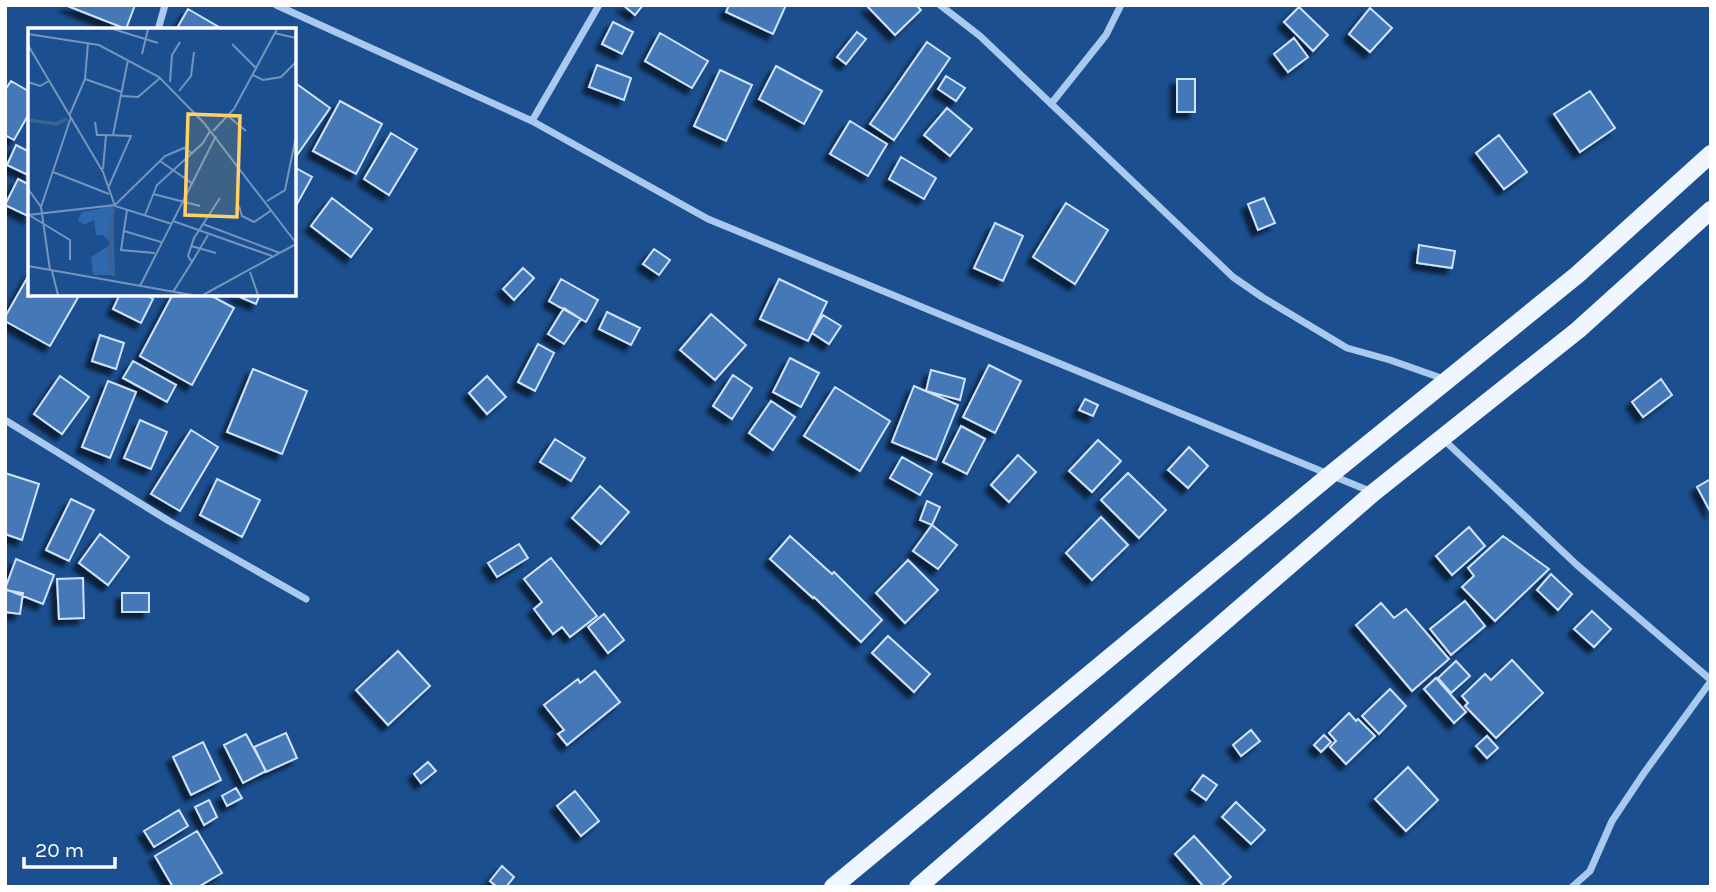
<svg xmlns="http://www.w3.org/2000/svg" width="1716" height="892" font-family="Karla,sans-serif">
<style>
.building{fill:#4478b7;stroke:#cfe3fa;stroke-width:2;filter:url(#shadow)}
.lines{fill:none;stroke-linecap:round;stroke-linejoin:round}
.street{stroke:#a9c9ee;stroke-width:7}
.primary{stroke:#f0f6ff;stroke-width:18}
.inset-river{fill:none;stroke:#3c6290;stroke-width:3.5}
.inset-road{fill:none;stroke:#7695bc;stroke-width:2}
.view{fill:#ffd166;fill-opacity:0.15;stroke:#ffd166;stroke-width:3.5}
.inset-edge{fill:none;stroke:#fff;stroke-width:3.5}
</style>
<defs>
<filter id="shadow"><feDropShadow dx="-6" dy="6" stdDeviation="2" flood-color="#0009"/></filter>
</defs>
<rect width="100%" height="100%" fill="#1b4f8f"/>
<path class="building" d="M65 5H135L126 29Z
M623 5H643L635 15Z
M729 5H786L773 34 726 12Z
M916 5 921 10 895 35 867 6Z
M1299 7 1328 35 1313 51 1284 22Z
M1370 8 1392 28 1370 52 1349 34Z
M188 9 224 30H176Z
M613 22 633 32 622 54 602 44Z
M857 32 866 39 846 64 837 57Z
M660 33 708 61 692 88 645 61Z
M1294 38 1308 57 1288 72 1274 54Z
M927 42 950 58 894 140 870 124Z
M597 65 631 78 624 100 589 87Z
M776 66 822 91 804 124 759 99Z
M720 70 752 85 726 141 694 126Z
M946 76 965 88 956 101 938 89Z
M1177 79H1195V112H1177Z
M11 81 30 92V112L14 140 5 135V90Z
M294 82 330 108 295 158H294Z
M1590 91 1615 128 1580 152 1554 114Z
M340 101 382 124 356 174 313 151Z
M947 108 972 129 950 156 924 135Z
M850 121 887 144 868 176 830 154Z
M391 133 417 149 389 195 364 179Z
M1499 135 1527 172 1504 189 1476 153Z
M16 145 30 152V176L7 165Z
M901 157 936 178 924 199 889 179Z
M294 167 312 177 297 204 294 203Z
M18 179 30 185V217L5 205Z
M332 198 372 229 351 257 311 226Z
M1264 198 1275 223 1258 230 1248 204Z
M1066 203 1108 230 1075 284 1033 257Z
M995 223 1023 236 1003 281 974 268Z
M1419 245 1455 251 1452 268 1417 263Z
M654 249 670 260 659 275 643 264Z
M523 268 534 278 514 300 503 289Z
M30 273V294H80L50 346 5 321V317Z
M561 279 598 300 586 322 549 301Z
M779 279 827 302 808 341 760 319Z
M120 294H144L153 299 141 323 113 309Z
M173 294H208L234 308 192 385 140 356Z
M233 294H260L256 304Z
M564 308 581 319 564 344 548 334Z
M607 312 640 328 631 345 599 329Z
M711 314 746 345 715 380 680 350Z
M823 315 841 326 829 344 812 333Z
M100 335 124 343 116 369 92 361Z
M538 344 554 353 535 391 518 382Z
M790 358 819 373 801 407 773 392Z
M133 361 176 385 167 402 123 378Z
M989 365 1021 381 995 433 963 417Z
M253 369 307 391 282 454 227 432Z
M931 370 965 379 960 400 926 391Z
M733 375 752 388 732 419 713 406Z
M60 376 89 397 62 434 34 414Z
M487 376 506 397 487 414 469 393Z
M1661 379 1672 395 1643 417 1632 402Z
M108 381 136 392 110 458 82 447Z
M914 386 958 405 936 460 892 442Z
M835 387 890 421 860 471 804 436Z
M1085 399 1098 405 1093 416 1079 410Z
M771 401 795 417 773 450 749 433Z
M140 420 167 432 151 469 124 458Z
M961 426 985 439 967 474 943 462Z
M191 430 218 447 180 511 151 494Z
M555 439 585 458 571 481 540 462Z
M1098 440 1121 461 1092 492 1069 471Z
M1189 447 1208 466 1188 488 1168 470Z
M1018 455 1036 472 1009 502 991 485Z
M902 457 932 474 920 495 890 478Z
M5 473 39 484 22 540 5 534Z
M1128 473 1166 510 1139 538 1101 500Z
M217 479 260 500 242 537 200 515Z
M1711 479V513L1697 487Z
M600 486 629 512 601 544 572 518Z
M71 499 94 510 69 561 46 550Z
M927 501 940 507 932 525 920 520Z
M1101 517 1128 545 1092 580 1066 553Z
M932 525 957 545 938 569 913 551Z
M1469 527 1485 546 1452 575 1436 556Z
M100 534 129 557 108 585 79 563Z
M790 536 832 574 834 572 882 620 861 642 814 597 813 598 770 559Z
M1503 536 1549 569 1495 621 1462 587 1474 576 1468 568Z
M519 544 528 558 497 577 488 563Z
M551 558 597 616 570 637 562 627 553 634 534 609 542 602 524 579Z
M16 559 54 575 43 604 5 589Z
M908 560 938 590 905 623 876 593Z
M1551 574 1572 594 1558 610 1537 590Z
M83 578 84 618 59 619 57 579Z
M5 590 23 593 20 614 5 612Z
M122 593H149V612H122Z
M1465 601 1485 626 1451 655 1430 629Z
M1381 603 1394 618 1406 609 1449 659 1412 691 1356 625Z
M1592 611 1611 629 1594 647 1574 629Z
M604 614 624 640 608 653 588 627Z
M888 636 930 674 914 692 872 653Z
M398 651 430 686 388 725 356 690Z
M1512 660 1543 693 1496 738 1465 706 1468 703 1462 696 1485 674 1491 680Z
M1456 661 1470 676 1451 693 1438 678Z
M595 671 620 702 567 745 558 734 564 730 544 705 578 679 580 683Z
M1436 678 1466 712 1454 723 1424 689Z
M1390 689 1406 706 1379 734 1362 716Z
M1349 713 1356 721 1358 719 1375 736 1346 764 1330 747 1336 741 1329 733Z
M1251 730 1260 741 1241 756 1233 745Z
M286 733 297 758 266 772 254 747Z
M246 734 266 771 243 783 224 745Z
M1324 735 1331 742 1321 752 1314 745Z
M1487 736 1498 748 1487 758 1476 746Z
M203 742 221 780 191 795 173 757Z
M428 762 436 771 421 783 414 774Z
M1408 767 1438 800 1406 831 1375 799Z
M1203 775 1217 785 1206 800 1192 790Z
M236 788 242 798 227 806 222 796Z
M575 791 599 821 581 836 557 806Z
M209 800 217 817 204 825 195 807Z
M1236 802 1265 830 1251 844 1222 817Z
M179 810 188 826 154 847 144 831Z
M197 831 222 873 198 887H173L155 856Z
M1194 836 1231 877 1220 887H1204L1175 854Z
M502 866 514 877 506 887H497L490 881Z"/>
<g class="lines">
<path class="street" d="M276 5 532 121 708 219 1372 492
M940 5 980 36 1233 277 1262 297 1347 348 1390 360 1444 379
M158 30 165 5
M1051 104 1106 35 1121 5
M532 121 599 5
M5 420 169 521 306 599
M1443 439 1577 565 1711 680
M1572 887 1590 871 1612 821 1644 773 1711 681"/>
<path class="primary" d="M833 887 1330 475 1577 275 1711 154
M918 887 1373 493 1578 330 1711 210"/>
</g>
<g transform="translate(28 28)">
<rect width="268" height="268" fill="#1b4f8f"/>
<path d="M85 178 87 247H65L63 229 84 216 75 207H68L66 192 56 197 50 192 54 184Z" fill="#2e69ad"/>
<path class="inset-river" d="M0 92 28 96 39 91M85 179 82 231 86 248"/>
<path class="inset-road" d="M85 1 130 15M246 5 268 10M0 6 71 17 131 49 176 95 268 215M204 16 229 41M0 17 75 144 87 178 144 196M114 26 120 1M225 47 235 52 253 49 268 34M57 51 94 64M0 54 12 58 21 53M142 54 144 27 152 14M151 63 163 48 166 24M94 68 110 69 132 50M42 86 57 51 60 15M200 88 218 103M67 94 69 107H78M185 103 206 81 249 1M85 107 100 32M132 133 165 156M75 141 78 107 103 108 81 158M25 144 81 166M0 161 13 179 22 242M125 166 172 178M239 173 257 162 268 108M211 178 214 188 226 194 244 182M13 179 43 89M99 182 93 222 127 225M0 187 87 177 137 128 156 120 165 126M1 187 42 212V232M117 187 129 157 175 115 182 103M145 193 244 228M175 196 252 225M96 203 133 214M163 218 188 225M164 234 180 207M0 238 164 267M24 243 30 267M222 244 230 267M112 258 188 108M145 264 164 234 160 228 166 210 192 170M175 267 268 216"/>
<path class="view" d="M160 86 212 88 209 189 157 187Z"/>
<rect width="268" height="268" class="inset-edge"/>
</g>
<rect width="1716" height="892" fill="none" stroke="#ffffff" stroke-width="14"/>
<path d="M24 857v10h91v-10" fill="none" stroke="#ffffff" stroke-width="3.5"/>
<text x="35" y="857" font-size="21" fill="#ffffff" stroke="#1b4f8f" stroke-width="5" paint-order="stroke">20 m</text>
</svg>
